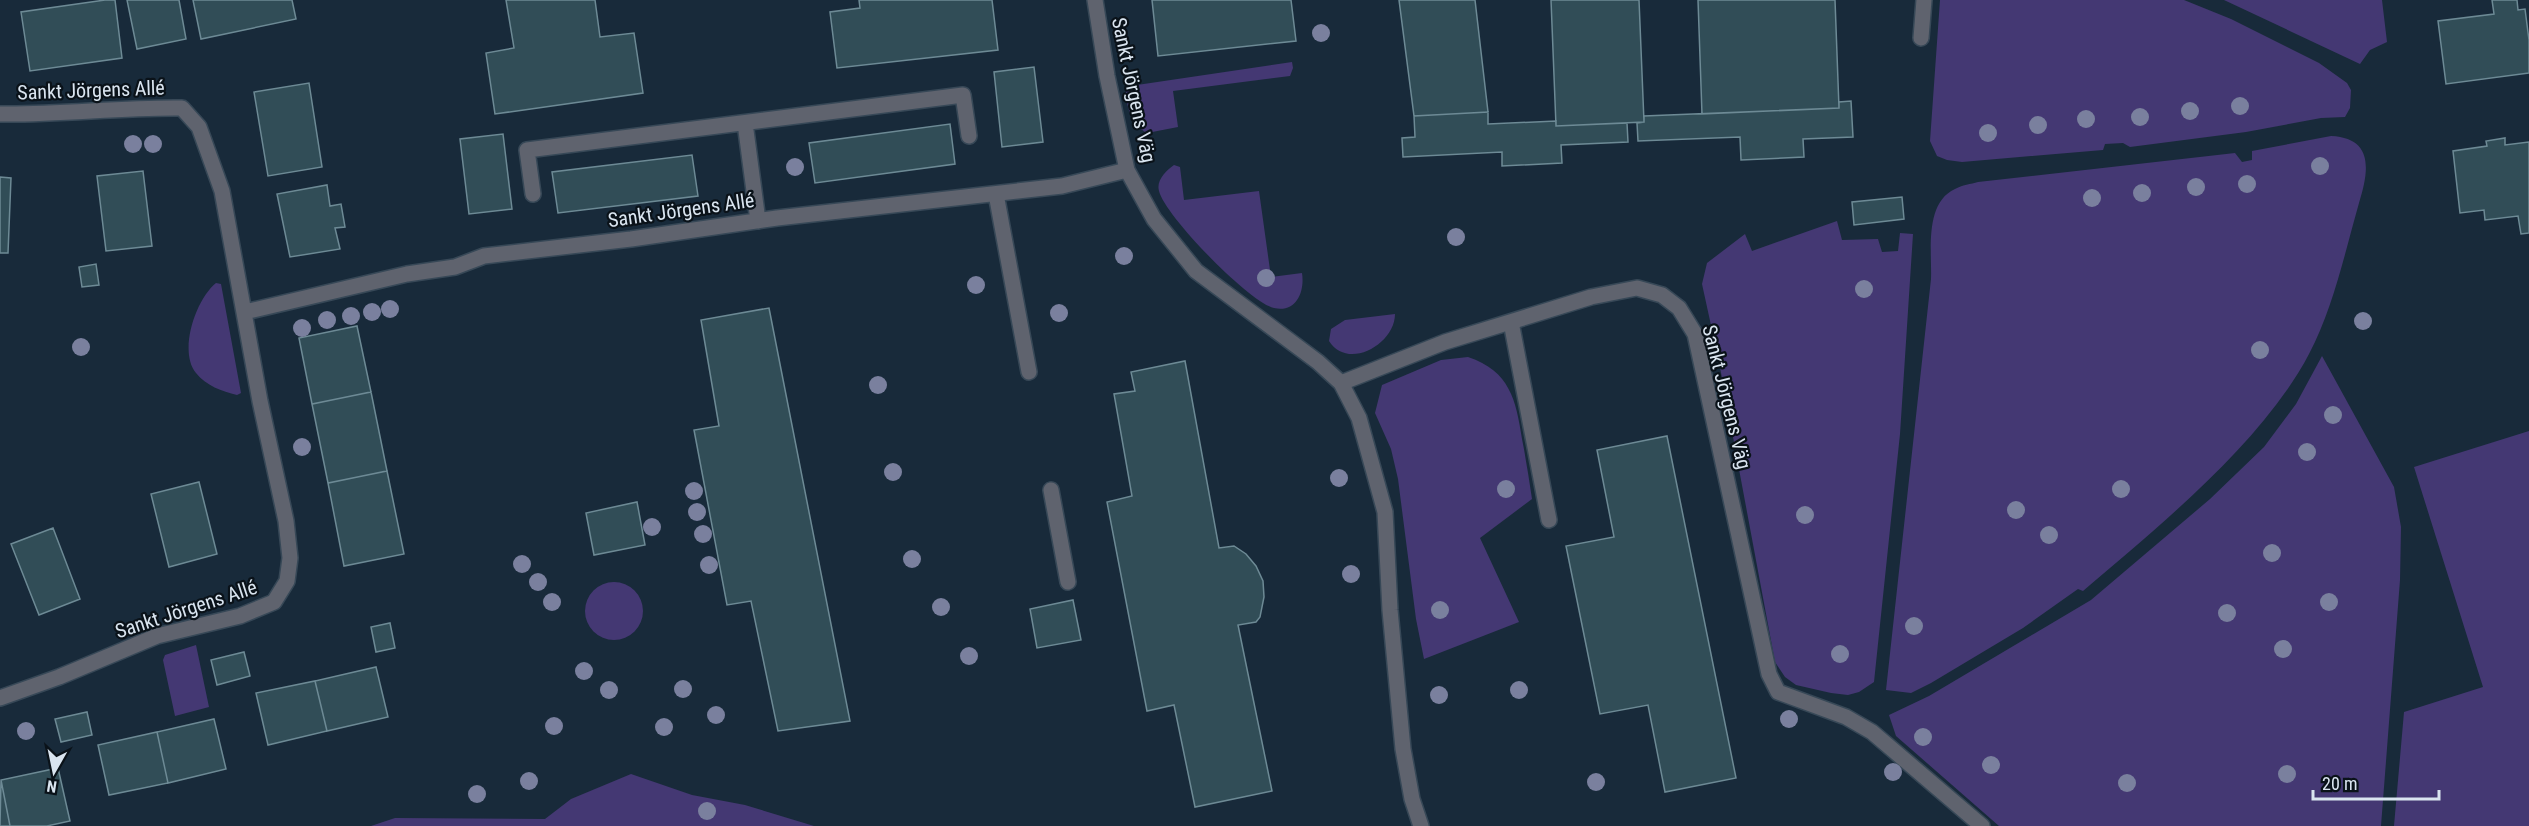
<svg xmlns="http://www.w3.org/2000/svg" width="2529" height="826" font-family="'Roboto Condensed',sans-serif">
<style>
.green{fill:#443873}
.building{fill:#314d57;stroke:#6d8a95;stroke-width:1.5}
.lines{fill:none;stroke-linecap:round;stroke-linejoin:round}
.minor-casing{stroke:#374857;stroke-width:18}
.minor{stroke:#5f636e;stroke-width:15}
.tree{fill:#7a809e}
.labels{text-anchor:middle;stroke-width:4.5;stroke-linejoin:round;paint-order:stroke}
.street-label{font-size:20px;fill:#dae5f0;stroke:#0a1219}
</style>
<rect width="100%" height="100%" fill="#182a3a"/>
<path class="green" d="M1940 0H2184L2231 19 2319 63 2347 83 2351 90 2350 108 2345 117 2321 118 2246 132 2130 147 2123 143 2105 144 2103 150 1962 162 1947 160 1937 156 1930 141Z
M2224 0H2382L2387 42 2370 50 2360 64Z
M1292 62 1293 68 1290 76 1173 91 1178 127 1147 133C1132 125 1126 107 1126 91L1137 85Z
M2331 136C2374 138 2369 171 2359 203 2345 252 2333 309 2309 354 2263 442 2158 527 2083 591L2078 589 2023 628 1931 683 1911 693 1886 690 1931 279C1932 252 1924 203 1955 189 1962 185 1971 184 1978 182L2235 153 2242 162 2252 160V151Z
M1174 165 1180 167 1184 200 1259 191 1271 277 1302 273C1305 292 1296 313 1274 308 1250 303 1165 216 1159 191 1156 180 1166 171 1174 165Z
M1837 221 1842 240 1878 239 1882 252 1898 251 1900 233 1913 234 1900 434 1874 682 1859 692 1848 695 1831 693 1796 685 1785 677 1775 662 1719 362 1702 284 1707 263 1745 234 1752 251Z
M216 283 221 284 241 393 237 395C222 391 206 386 196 373 178 351 196 299 216 283Z
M1395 314C1395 344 1348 371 1329 341L1331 329 1345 320Z
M2322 356 2394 487 2401 527 2400 580 2381 826H1999L1896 736 1889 715 1929 696 2091 600 2210 499 2264 447 2296 404Z
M1468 357C1510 371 1516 400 1522 439 1526 459 1529 479 1532 499L1480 538 1519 622 1424 659 1416 619 1398 479 1391 449 1375 413 1382 385 1441 360Z
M2529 431V826H2394L2404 712 2483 687 2414 467Z
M585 611a29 29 0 1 1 58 0a29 29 0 1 1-58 0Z
M196 645 209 707 175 716 163 660 165 655Z
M631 774 692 795 745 805 814 826H371L395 818 545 819 571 799Z"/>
<path class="building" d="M105 0H115L122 58 30 71 21 12Z
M127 0H179L186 39 137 49Z
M193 0H292L296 19 201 39Z
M506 0H595L600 37 634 33 643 93 495 114 486 53 514 48Z
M859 0H992L998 50 837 68 830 12 860 8Z
M1152 0H1291L1296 41 1158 56Z
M1399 0H1475L1488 112 1414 116Z
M1551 0H1639L1644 122 1556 126Z
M1698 0H1835L1839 108 1702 114Z
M2492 0H2517L2518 10 2525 9 2529 40V73L2446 84 2438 21 2494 14Z
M1034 67 1043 142 1002 147 994 72Z
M309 83 322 167 268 176 254 92Z
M1851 101 1853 137 1803 139 1804 157 1741 160 1740 137 1638 141 1637 123 1644 122V116L1839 108V102Z
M1488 112V124L1556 121V126L1627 123 1628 142 1561 145 1562 163 1502 166V152L1403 157 1402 138 1415 137 1414 116Z
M950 124 955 164 815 183 809 143Z
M503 134 512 209 469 214 460 139Z
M2505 138V145L2529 142V233L2521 234 2518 216 2485 220 2484 210 2460 213 2453 151 2487 146 2486 141Z
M692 155 698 196 558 213 552 172Z
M143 171 152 246 106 251 97 176Z
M0 177 11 178 8 253H0Z
M327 185 330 206 341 204 345 227 335 228 340 249 290 257 277 194Z
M1902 197 1904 219 1854 225 1852 202Z
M96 264 99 285 82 287 79 267Z
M769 308 850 721 778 731 751 601 727 605 694 430 719 426 701 320Z
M357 326 371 392 312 404 299 338Z
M1185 361 1219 548 1234 546 1246 554 1256 566 1263 581 1264 597 1260 617 1256 622 1238 625 1272 791 1195 807 1174 705 1147 711 1107 502 1132 496 1114 394 1135 391 1131 372Z
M371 392 387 471 328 483 312 404Z
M1667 436 1736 778 1665 792 1648 705 1600 714 1566 546 1614 537 1597 450Z
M387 471 404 554 344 566 328 483Z
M199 482 217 554 169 567 151 494Z
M637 502 645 545 594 555 586 513Z
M53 528 80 599 39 615 11 544Z
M1073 600 1081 640 1037 648 1030 609Z
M390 623 395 648 376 652 371 627Z
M244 652 250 676 217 685 211 660Z
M376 667 388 717 327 731 315 681Z
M315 681 327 731 268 745 256 693Z
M87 712 92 735 61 742 55 719Z
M214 719 226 769 168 783 157 732Z
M157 732 168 783 109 795 98 745Z
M58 768 70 821 47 826H10L1 780Z
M1 780 10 826H0Z"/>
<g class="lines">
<defs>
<path id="minor" d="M1095 0 1107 76 1127 170 1154 219 1196 271 1318 362 1341 383 1359 418 1385 512 1390 610 1403 749 1412 799 1421 826
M1921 38 1924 0
M0 114C61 115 121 107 182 108L199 127 222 191 260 401 286 521 290 558 287 581 274 602 240 616 157 636 59 677 0 698
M745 123 758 221
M533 194 527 150 963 95 969 136
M996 194 1029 372
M245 312 407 274 455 267 484 256 631 239 777 218 1062 186 1127 170
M1511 322 1549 520
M1341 383 1445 342 1591 297 1637 288 1662 295 1679 308 1695 334 1769 674 1778 692 1846 717 1872 732 1982 826
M1051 490 1068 582"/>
</defs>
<use href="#minor" class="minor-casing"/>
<use href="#minor" class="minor"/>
</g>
<g class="tree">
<circle cx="1321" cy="33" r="9"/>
<circle cx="2240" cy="106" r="9"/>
<circle cx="2190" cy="111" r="9"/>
<circle cx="2140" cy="117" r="9"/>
<circle cx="2086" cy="119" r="9"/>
<circle cx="2038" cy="125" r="9"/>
<circle cx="1988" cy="133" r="9"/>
<circle cx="133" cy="144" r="9"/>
<circle cx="153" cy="144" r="9"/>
<circle cx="2320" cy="166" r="9"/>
<circle cx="795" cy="167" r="9"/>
<circle cx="2247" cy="184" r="9"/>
<circle cx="2196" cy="187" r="9"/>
<circle cx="2142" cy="193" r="9"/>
<circle cx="2092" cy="198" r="9"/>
<circle cx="1456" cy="237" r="9"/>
<circle cx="1124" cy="256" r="9"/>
<circle cx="1266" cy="278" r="9"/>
<circle cx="976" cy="285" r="9"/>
<circle cx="1864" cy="289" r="9"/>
<circle cx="390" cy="309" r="9"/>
<circle cx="372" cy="312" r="9"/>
<circle cx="1059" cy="313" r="9"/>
<circle cx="351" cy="316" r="9"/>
<circle cx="327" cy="320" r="9"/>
<circle cx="2363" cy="321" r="9"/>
<circle cx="302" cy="328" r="9"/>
<circle cx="81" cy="347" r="9"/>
<circle cx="2260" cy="350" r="9"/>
<circle cx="878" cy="385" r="9"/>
<circle cx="2333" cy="415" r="9"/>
<circle cx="302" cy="447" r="9"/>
<circle cx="2307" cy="452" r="9"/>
<circle cx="893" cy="472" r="9"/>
<circle cx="1339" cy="478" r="9"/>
<circle cx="1506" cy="489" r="9"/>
<circle cx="2121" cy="489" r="9"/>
<circle cx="694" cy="491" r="9"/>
<circle cx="2016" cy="510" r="9"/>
<circle cx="697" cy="512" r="9"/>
<circle cx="1805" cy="515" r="9"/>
<circle cx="652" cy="527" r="9"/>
<circle cx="703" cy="534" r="9"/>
<circle cx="2049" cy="535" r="9"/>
<circle cx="2272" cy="553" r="9"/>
<circle cx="912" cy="559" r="9"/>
<circle cx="522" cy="564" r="9"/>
<circle cx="709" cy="565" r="9"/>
<circle cx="1351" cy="574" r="9"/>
<circle cx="538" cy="582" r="9"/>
<circle cx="552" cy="602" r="9"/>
<circle cx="2329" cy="602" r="9"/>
<circle cx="941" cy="607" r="9"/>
<circle cx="1440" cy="610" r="9"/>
<circle cx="2227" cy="613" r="9"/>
<circle cx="1914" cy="626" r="9"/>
<circle cx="2283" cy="649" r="9"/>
<circle cx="1840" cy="654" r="9"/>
<circle cx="969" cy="656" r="9"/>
<circle cx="584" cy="671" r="9"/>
<circle cx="683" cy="689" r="9"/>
<circle cx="609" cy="690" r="9"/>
<circle cx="1519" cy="690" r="9"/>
<circle cx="1439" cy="695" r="9"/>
<circle cx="716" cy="715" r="9"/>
<circle cx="1789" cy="719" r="9"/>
<circle cx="554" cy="726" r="9"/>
<circle cx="664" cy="727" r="9"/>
<circle cx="26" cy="731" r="9"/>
<circle cx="1923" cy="737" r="9"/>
<circle cx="1991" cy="765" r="9"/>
<circle cx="1893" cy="772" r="9"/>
<circle cx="2287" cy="774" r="9"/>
<circle cx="529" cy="781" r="9"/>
<circle cx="1596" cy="782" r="9"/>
<circle cx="2127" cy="783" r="9"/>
<circle cx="477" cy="794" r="9"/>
<circle cx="707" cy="811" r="9"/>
</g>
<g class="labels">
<g class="street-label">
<text transform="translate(91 90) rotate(-2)" y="7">Sankt Jörgens Allé</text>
<text transform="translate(1134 90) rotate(78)" y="7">Sankt Jörgens Väg</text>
<text transform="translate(681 210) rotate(-8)" y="7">Sankt Jörgens Allé</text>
<text transform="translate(1727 397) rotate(76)" y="7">Sankt Jörgens Väg</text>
<text transform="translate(186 609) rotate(-18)" y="7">Sankt Jörgens Allé</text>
</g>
</g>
<g transform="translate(54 772) rotate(189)" stroke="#0a1219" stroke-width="4.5" paint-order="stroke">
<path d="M0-4.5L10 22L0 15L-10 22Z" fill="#dae5f0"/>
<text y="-9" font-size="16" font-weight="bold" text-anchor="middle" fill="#dae5f0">N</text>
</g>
<path d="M2313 790v9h126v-9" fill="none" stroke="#dae5f0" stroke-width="3"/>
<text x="2322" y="790" font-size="18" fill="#dae5f0" stroke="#0a1219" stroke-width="4.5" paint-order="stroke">20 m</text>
</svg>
